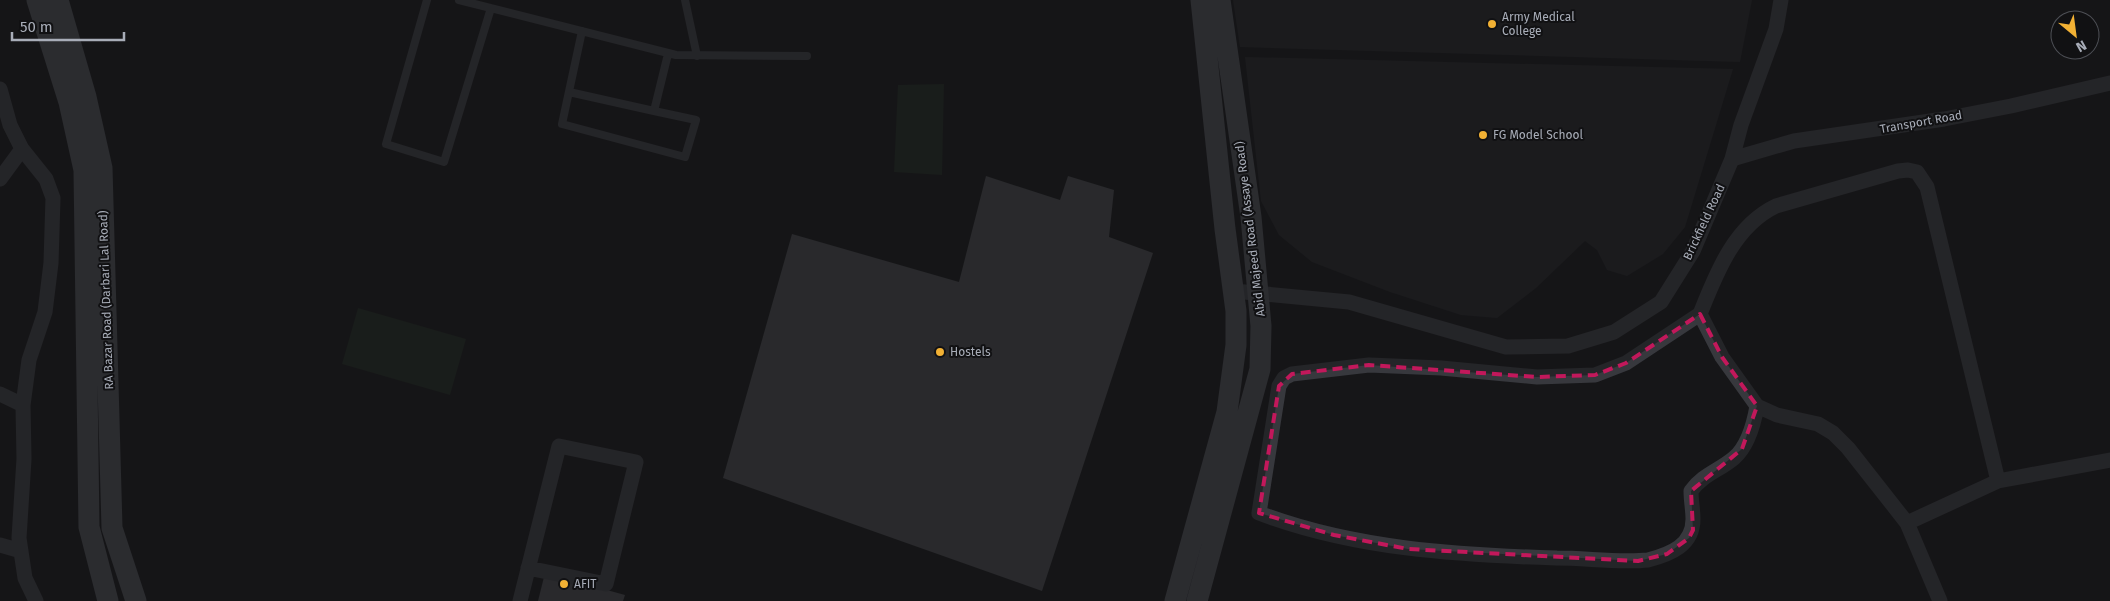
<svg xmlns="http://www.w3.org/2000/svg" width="2110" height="601" font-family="'Fira Sans',sans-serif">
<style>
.built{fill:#222225}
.green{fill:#1e261f}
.building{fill:#404145}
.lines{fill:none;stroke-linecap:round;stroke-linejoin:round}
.service{stroke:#37383d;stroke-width:8}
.minor{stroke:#37383d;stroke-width:15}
.secondary{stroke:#45474d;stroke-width:21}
.marked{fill:none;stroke:#c2185b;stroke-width:4;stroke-dasharray:10 6;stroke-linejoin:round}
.poi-dot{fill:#f2b134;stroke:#111113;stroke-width:2}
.labels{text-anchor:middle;stroke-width:4;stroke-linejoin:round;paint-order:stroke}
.poi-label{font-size:12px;fill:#a8adb8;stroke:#111113;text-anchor:start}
.street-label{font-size:12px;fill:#a8adb8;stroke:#111113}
</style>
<rect width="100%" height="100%" fill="#161618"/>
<path class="built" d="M1233 0H1752L1740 62 1240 47Z
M1245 57 1733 69 1685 227 1663 254 1627 276 1607 270 1597 250 1585 241 1536 288 1497 318 1461 315 1390 292 1312 262 1279 235 1261 201Z"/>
<path class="green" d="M944 84 942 175 894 172 898 85Z
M358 308 466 339 450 395 342 364Z"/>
<path class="building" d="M986 176 1060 200 1068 176 1114 190 1109 237 1153 253 1042 591 723 478 792 234 959 282Z
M545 573 625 595 623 601H538Z"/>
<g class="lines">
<path class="service" d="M427 0 386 144 444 162 491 8
M459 0 676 55 807 56
M685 0 697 56
M582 31 562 124 685 157 696 120 654 111 668 54
M569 92 654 111"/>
<path class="minor" d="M0 89 10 125 22 149 46 179 53 198 51 263 45 312 29 360 23 405 24 459 19 538 25 578 36 601
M1732 159 1794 141 1944 119 2011 106 2110 83
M0 179 22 149
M1234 291 1349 302 1506 347 1568 346 1614 332 1661 302 1693 251 1732 159 1741 125 1776 29 1781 0
M1700 314C1716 274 1734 226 1776 206L1898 171 1908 170 1917 172 1927 187 1998 481
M0 394 23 405
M1757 406 1722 357 1700 314 1626 363 1595 375 1537 377 1441 368 1369 365 1292 374 1284 378 1279 386 1259 513C1354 549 1457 555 1557 558 1587 558 1619 563 1648 560 1671 554 1693 545 1693 519 1693 510 1691 501 1691 491 1702 475 1720 470 1734 458 1748 446 1754 423 1757 406L1777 415 1818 424 1833 433 1848 448 1907 523 1940 601
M1907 523 1998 481 2110 460
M0 545 21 551
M520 601 559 446 636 462 606 584 528 568"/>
<path class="secondary" d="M37 0 69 102 84 170 89 527 108 601
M58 0 86 97 102 168 112 528 136 601
M1175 601 1227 412 1236 345V311L1225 229 1201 0
M1197 601 1260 369 1261 326 1251 217 1220 0"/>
</g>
<path d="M0 0H2110V601H0ZM1700 314 1722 357 1757 406 1742 449 1691 491 1693 530 1689 538 1667 554 1638 561 1408 549 1334 535 1259 513 1279 386 1292 374 1369 365 1537 377 1595 375 1626 363Z" fill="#161618" fill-opacity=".55" fill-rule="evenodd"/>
<path class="marked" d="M1700 314 1722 357 1757 406 1742 449 1691 491 1693 530 1689 538 1667 554 1638 561 1408 549 1334 535 1259 513 1279 386 1292 374 1369 365 1537 377 1595 375 1626 363Z"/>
<g class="poi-dot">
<circle cx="1492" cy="24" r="5"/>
<circle cx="1483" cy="135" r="5"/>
<circle cx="940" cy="352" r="5"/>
<circle cx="564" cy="584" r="5"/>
</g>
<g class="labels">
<g class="poi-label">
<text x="1502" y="21">Army Medical<tspan x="1502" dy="14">College</tspan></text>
<text x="1493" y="139">FG Model School</text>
<text x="950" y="356">Hostels</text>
<text x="574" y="588">AFIT</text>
</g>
<g class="street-label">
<text transform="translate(1921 122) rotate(-10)" y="4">Transport Road</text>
<text transform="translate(1704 222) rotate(-65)" y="4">Brickfield Road</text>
<text transform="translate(1250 229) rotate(-97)" y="4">Abid Majeed Road (Assaye Road)</text>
<text transform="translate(106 300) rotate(-92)" y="4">RA Bazar Road (Darbari Lal Road)</text>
</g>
</g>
<g transform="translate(2075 35) rotate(151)"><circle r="24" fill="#111113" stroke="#4d4f55"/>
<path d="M0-4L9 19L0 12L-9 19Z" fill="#f2b134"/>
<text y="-8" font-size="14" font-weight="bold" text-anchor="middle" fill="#a8adb8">N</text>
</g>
<path d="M12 32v8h112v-8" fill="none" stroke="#a8adb8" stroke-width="2.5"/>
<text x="20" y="32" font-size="15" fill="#a8adb8" stroke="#111113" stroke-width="4" paint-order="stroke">50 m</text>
</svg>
